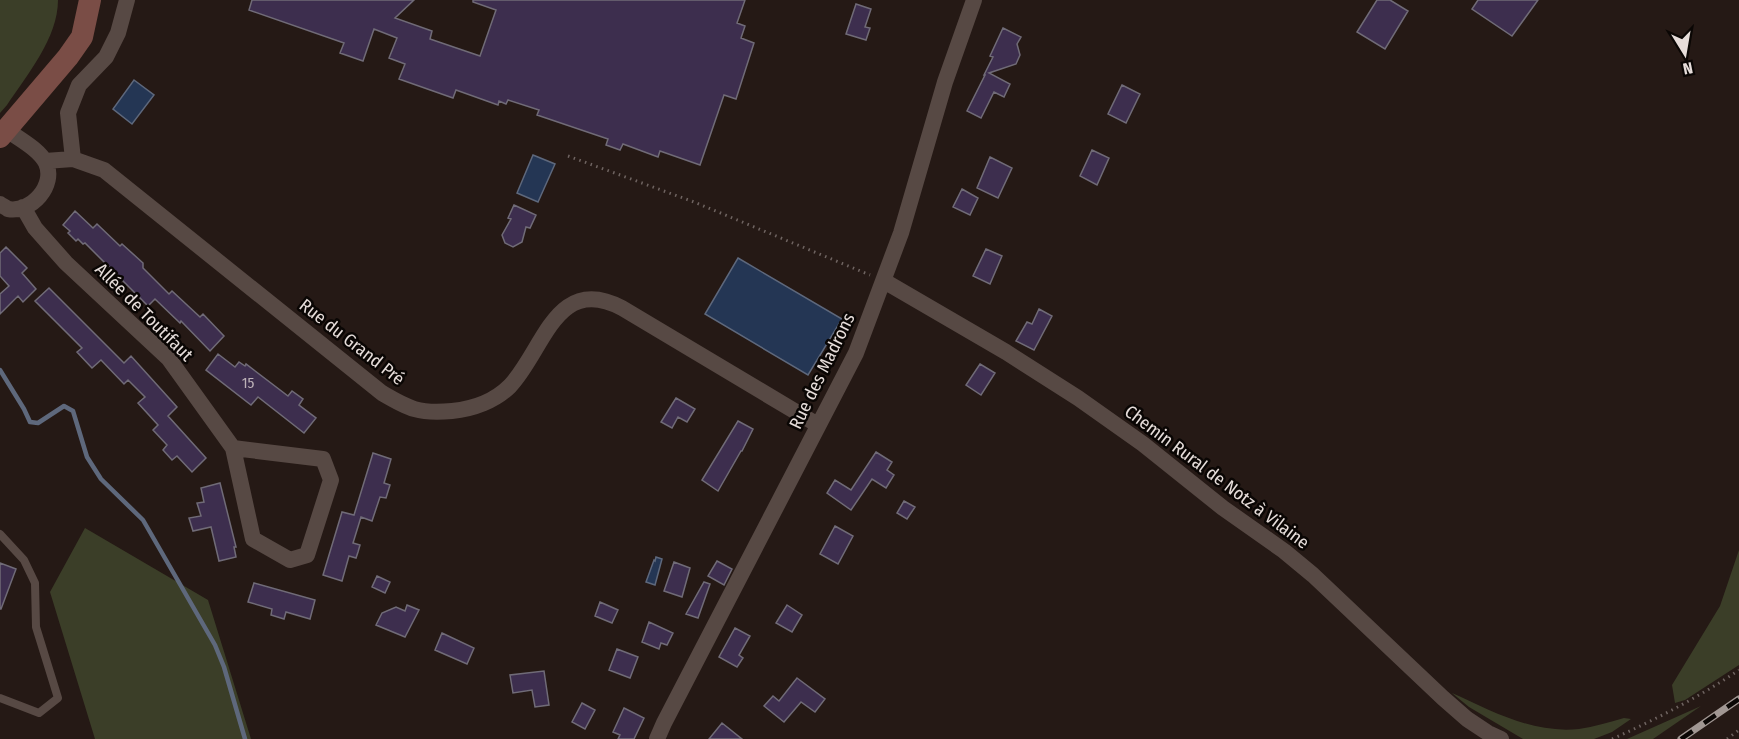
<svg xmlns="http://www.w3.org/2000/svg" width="1739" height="739" font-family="'Fira Sans Condensed',sans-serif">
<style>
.green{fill:#3b3e28}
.water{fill:#243654;stroke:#5e687c;stroke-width:1.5}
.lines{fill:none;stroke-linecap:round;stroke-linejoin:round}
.stream{stroke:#5e687c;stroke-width:4.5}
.building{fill:#3d2e4e;stroke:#706b77;stroke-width:1.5}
.path{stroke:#6f6461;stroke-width:3;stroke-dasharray:1.5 4.5;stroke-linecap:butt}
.lane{stroke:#574944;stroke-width:8}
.street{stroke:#574944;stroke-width:16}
.secondary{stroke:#7a4d46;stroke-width:22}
.rail-casing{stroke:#a19793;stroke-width:7}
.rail{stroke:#0a0604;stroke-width:4.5;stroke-dasharray:14;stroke-linecap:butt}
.labels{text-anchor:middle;stroke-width:5;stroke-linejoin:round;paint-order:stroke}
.number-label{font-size:15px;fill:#bcb1b7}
.street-label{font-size:18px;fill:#e6ddda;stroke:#0a0604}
</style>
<rect width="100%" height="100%" fill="#251915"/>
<path class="green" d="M0 0H58C58 38 27 75 7 105L0 113Z
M85 528 208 600 251 739H95L50 592Z
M1739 550V665L1685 700 1675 703 1672 685 1720 606Z
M1452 693C1492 711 1533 734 1579 729 1594 727 1609 722 1624 718L1631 719 1612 732 1594 739H1523L1469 707Z
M1701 706 1653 739H1627Z"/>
<path class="water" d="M134 80 154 95 132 124 113 109Z
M533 155 555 164 538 202 517 193Z
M738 258 842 319 808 375 705 314Z
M656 557 662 559 655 585 646 582 654 560 655 561Z"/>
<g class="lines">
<path class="stream" d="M0 370 24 409 30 422 38 423 64 406 73 411 87 457 101 479 143 520 215 645 224 667 245 739"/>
</g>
<path class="building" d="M252 0H414L395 18 432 31 430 39 480 56 496 10 473 2V0H745L737 23 745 26 741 38 754 43 736 99 724 95 700 165 660 151 658 157 623 144 620 150 606 145 608 139 537 115 539 110 508 100 506 104 499 101 498 105 456 90 453 98 399 79 405 64 389 58 397 38 374 29 363 61 340 53 344 43 249 10Z
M1377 0H1390L1408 11 1385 49 1357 32Z
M1478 0H1538L1512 36 1472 9Z
M856 4 871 9 865 27 870 28 866 40 846 34Z
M1003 28 1021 37 1017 44 1020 55 1016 64 989 73 1010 84 1004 97 994 92 981 118 967 111 985 75H984L993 57 990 56Z
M1122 85 1140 94 1126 123 1108 114Z
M1092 150 1109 158 1097 185 1080 176Z
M990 157 1012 168 998 198 977 188Z
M962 189 978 198 970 215 953 207Z
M514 205 536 215 530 228 526 227 522 242 513 247 505 243 502 235 511 219 508 218Z
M75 211 93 228 97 224 120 246 122 244 143 263V268L169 294 172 291 200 317 203 314 224 336 210 351 181 321 180 323 155 299 148 306 85 243 83 244 78 239 76 241 68 233 70 231 63 225Z
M6 247 27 268 22 273 36 289 23 302 18 296 0 314V294L9 286 0 276V253Z
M986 249 1002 256 990 284 973 276Z
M49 288 124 363 131 356 177 407 168 416 206 458 192 472 177 456 172 460 163 450 167 445 153 430 158 425 138 403 145 397 128 380 124 384 101 360 92 368 77 352 82 348 35 301Z
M1039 309 1052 316 1034 350 1016 341 1027 322 1032 324Z
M218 354 235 367 239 362 245 366 246 364 288 396 292 391 303 399 299 405 316 418 304 433 258 397 251 405 206 370Z
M980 364 995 373 981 395 966 385Z
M676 398 695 409 687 422 678 417 672 428 661 422Z
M738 421 753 429 742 451H741L718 491 702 480Z
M876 452 892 462 887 470 894 475 886 488 872 479 851 510 827 493 835 480 851 490Z
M373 453 391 459 384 483 390 485 386 498 380 497 372 521 361 517 353 543 360 545 358 552 356 558 349 556 342 581 323 575 342 512 354 515Z
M220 483 236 547H234L236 557 219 561 211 527 193 531 189 518 201 516 197 503 204 502 201 488Z
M904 501 915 507 907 519 897 513Z
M835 526 853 536 838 564 820 554Z
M717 561 732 569 724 585 708 576Z
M674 562 690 568 682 597 664 591Z
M0 563 16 569 1 609H0Z
M377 576 390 582 385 593 372 587Z
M704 582 710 584 698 618 686 614Z
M254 583 315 600 310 619 286 612 284 619 271 615 272 609 248 602Z
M600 602 618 610 612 623 595 616Z
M407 605 419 610 405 637 376 625 382 613 396 607 405 611Z
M787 605 802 615 792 632 776 623Z
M649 622 673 633 667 645 661 643 659 649 642 642Z
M735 628 750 636 739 655 743 658 737 667 719 657Z
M442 633 474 648 467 664 435 650Z
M617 649 638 657 630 678 609 670Z
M544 671 549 705 535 707 532 690 513 693 510 675Z
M797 678 825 699 815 712 801 702 784 722 764 706 773 696 779 701Z
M582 703 595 710 585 729 572 722Z
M624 708 644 718 634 739H618L620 735 613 732Z
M722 723 742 739H709Z"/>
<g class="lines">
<path class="path" d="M568 156 694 202 870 275
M1612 739C1657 719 1699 697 1739 670
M1727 739 1739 730"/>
<path class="lane" d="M0 534 24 560 35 583 36 627 58 698 39 713 0 698"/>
<path class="street" d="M73 159 68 113 79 85 106 57 118 33 127 0
M45 161 73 159 104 170 382 393C409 409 419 414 452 411 473 409 495 401 510 386 544 350 556 273 622 308L818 425
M0 204C1 205 7 208 8 209 32 213 56 185 46 163 39 149 19 139 7 130
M23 207 35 228 66 263 169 359 233 448 253 539 290 560 307 555 331 480 323 459 233 448
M884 281 1006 352 1078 398 1143 444 1223 508 1284 551 1313 575 1443 698 1467 719 1488 733 1501 739
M657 739 664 723 856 353 901 233 945 82 974 0"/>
<path class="secondary" d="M0 137 68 57 82 37 90 0"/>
<defs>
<path id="rail" d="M1681 739 1739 699"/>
</defs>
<use href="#rail" class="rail-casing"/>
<use href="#rail" class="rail"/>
</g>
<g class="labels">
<g class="number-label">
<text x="248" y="388">15</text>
</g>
<g class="street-label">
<text transform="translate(144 312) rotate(45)" y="6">Allée de Toutifaut</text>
<text transform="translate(352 342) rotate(38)" y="6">Rue du Grand Pré</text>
<text transform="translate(822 371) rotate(-64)" y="6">Rue des Madrons</text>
<text transform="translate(1217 477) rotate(37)" y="6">Chemin Rural de Notz à Vilaine</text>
</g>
</g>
<g transform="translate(1685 54) rotate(169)" stroke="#0a0604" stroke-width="4.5" paint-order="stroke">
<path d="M0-4.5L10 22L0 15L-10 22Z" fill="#e6ddda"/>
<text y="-9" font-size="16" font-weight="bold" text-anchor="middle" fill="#e6ddda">N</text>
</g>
</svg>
